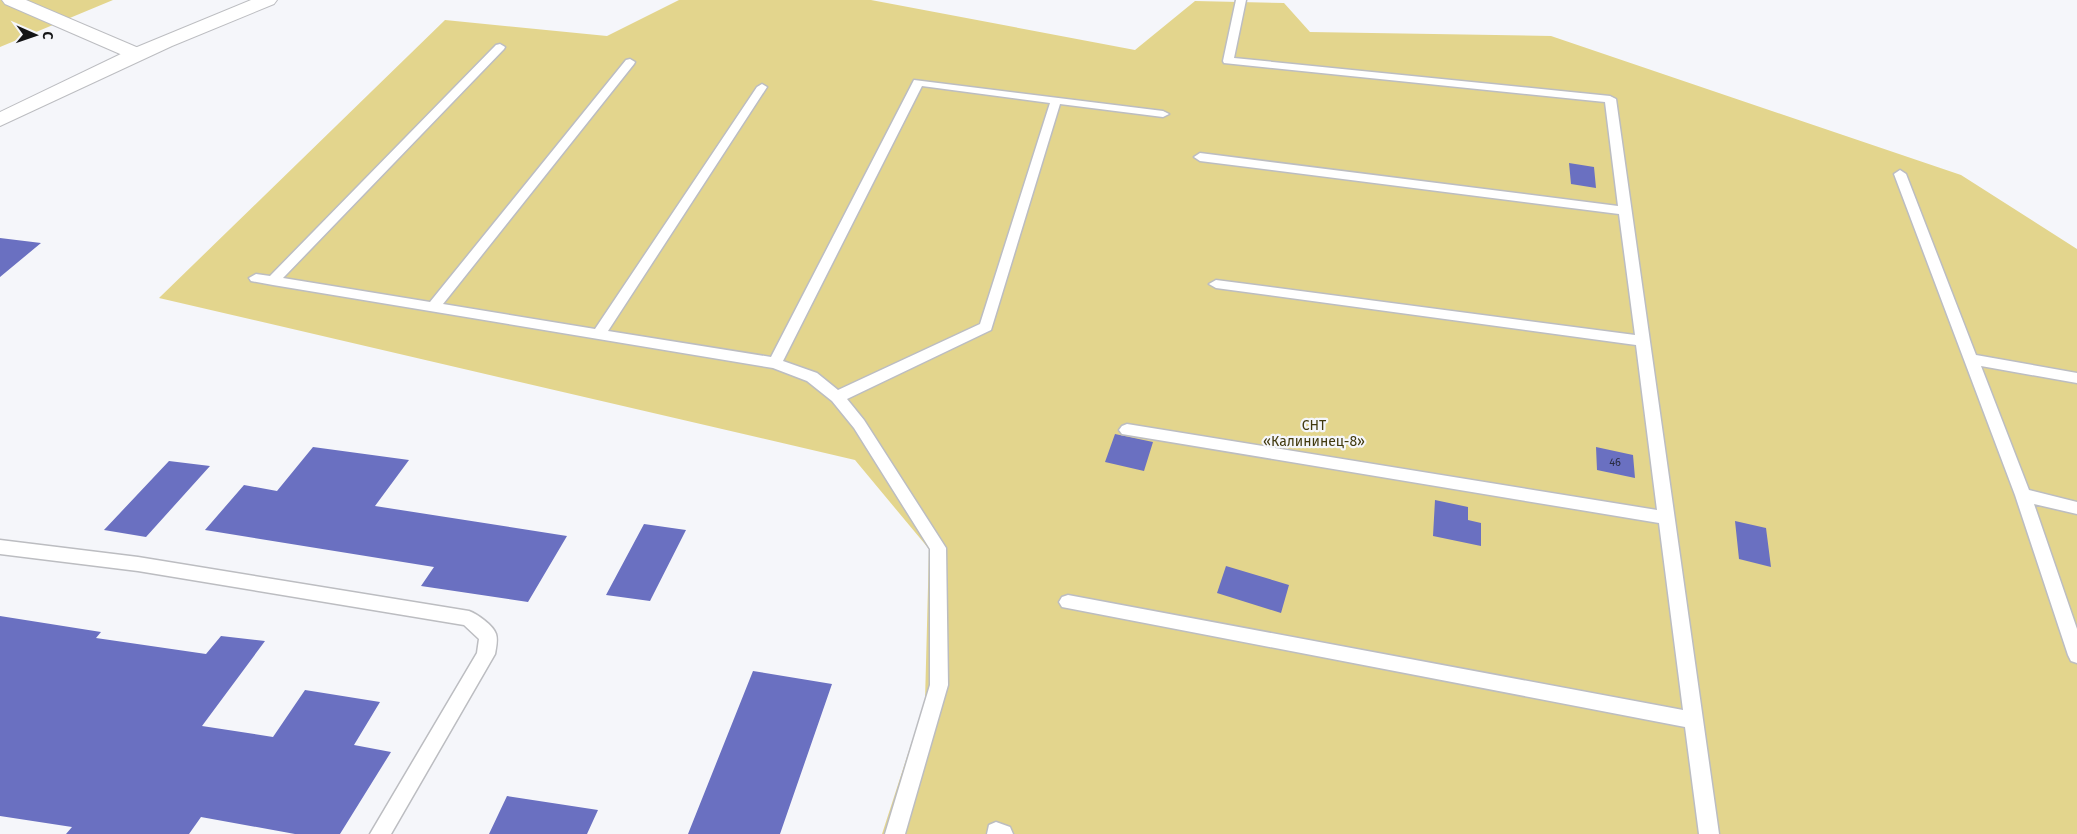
<svg xmlns="http://www.w3.org/2000/svg" width="2077" height="834" font-family="'Fira Sans',sans-serif">
<style>
.green{fill:#e3d58d}
.building{fill:#6a70c1}
.lines{fill:none;stroke-linecap:round;stroke-linejoin:round}
.lane-casing{stroke:#bcbdc1;stroke-width:3}
.street-casing{stroke:#bcbdc1;stroke-width:2}
.secondary-casing{stroke:#bcbdc1;stroke-width:2}
.lane{fill:#fff;fill-rule:evenodd}
.street{fill:#fff;fill-rule:evenodd}
.secondary{fill:#fff;fill-rule:evenodd}
.labels{text-anchor:middle;stroke-width:4.5;stroke-linejoin:round;paint-order:stroke}
.number-label{font-size:11px;fill:#2a2c41}
.park-label{font-size:14px;fill:#423a0f;stroke:#f5f6fa}
</style>
<rect width="100%" height="100%" fill="#f5f6fa"/>
<path class="green" d="M0 0H113L0 47Z
M679 0H871L1135 50 1195 1 1284 3 1310 32 1551 36 1961 175 2077 249V834H882L925 701 929 549 855 460 159 298 445 20 607 36Z"/>
<path class="building" d="M1569 163 1594 167 1596 188 1571 184Z
M0 238 41 243 0 277Z
M1115 434 1153 442 1144 471 1105 462Z
M313 447 409 460 375 506 567 536 528 602 421 586 434 567 205 530 244 485 277 491Z
M1596 447 1633 455 1635 478 1597 470Z
M169 461 210 466 146 537 104 530Z
M1435 500 1468 507V520L1481 523V546L1433 536Z
M1735 521 1766 528 1771 567 1739 559Z
M644 524 686 530 650 601 606 595Z
M1226 566 1289 585 1281 613 1217 593Z
M0 616 101 632 96 638 206 654 221 636 265 641 202 726 273 737 305 690 380 702 354 745 391 752 340 834H295L201 817 189 834H66L72 827 0 816Z
M753 671 832 684 780 834H688Z
M507 796 598 810 587 834H489Z"/>
<g class="lines">
<defs>
<path id="lane" d="M1236 0H1246L1234 58 1610 96 1616 99 1719 834H1699L1685 727 1062 607 1059 602 1062 597 1068 595 1683 710 1659 523 1122 434 1119 430 1122 426 1127 424 1657 510 1636 345 1216 288 1209 284 1216 280 1635 335 1619 214 1200 161 1194 157 1200 153 1618 206 1605 102 1224 63 1223 61Z
M500 44 505 47 504 49 283 278 430 302 626 60 630 59 635 62 634 64 443 304 595 329 757 87 762 84 767 87 608 331 771 357 914 80 1163 111 1169 114 1163 117 1060 104 991 330 847 399 864 420 946 548 948 685 905 834H885L930 685V549L854 428 832 401 807 381 773 368 273 285 251 281 249 278 256 274 270 276 496 45ZM922 86 1050 103 980 324 838 390 817 373 783 361Z
M1900 170 1906 174 1976 355 2077 373V383L1981 366 2029 490 2077 502V514L2034 504 2077 629V663L2071 661 2068 655 2015 495 1894 174Z
M0 540 138 557 469 611C477 614 493 625 496 634 498 640 496 648 495 654L391 834H370L477 653 479 639 464 625 138 571 0 554Z
M996 822 1010 827 1013 834H987L989 825Z"/>
<path id="street" d="M2 0H26L141 49 144 53 141 57H127L5 4Z"/>
<path id="secondary" d="M251 0H277L274 4 172 46 0 126V112L125 52Z"/>
</defs>
<use href="#lane" class="lane-casing"/>
<use href="#street" class="street-casing"/>
<use href="#secondary" class="secondary-casing"/>
<use href="#lane" class="lane"/>
<use href="#street" class="street"/>
<use href="#secondary" class="secondary"/>
</g>
<g class="labels">
<g class="number-label">
<text x="1615" y="466">46</text>
</g>
<g class="park-label">
<text x="1314" y="430">СНТ<tspan x="1314" dy="16">«Калининец-8»</tspan></text>
</g>
</g>
<g transform="translate(35 35) rotate(92)" stroke="#f5f6fa" stroke-width="4" paint-order="stroke">
<path d="M0-4L9 19L0 12L-9 19Z" fill="#141516"/>
<text y="-8" font-size="14" font-weight="bold" text-anchor="middle" fill="#141516">С</text>
</g>
</svg>
